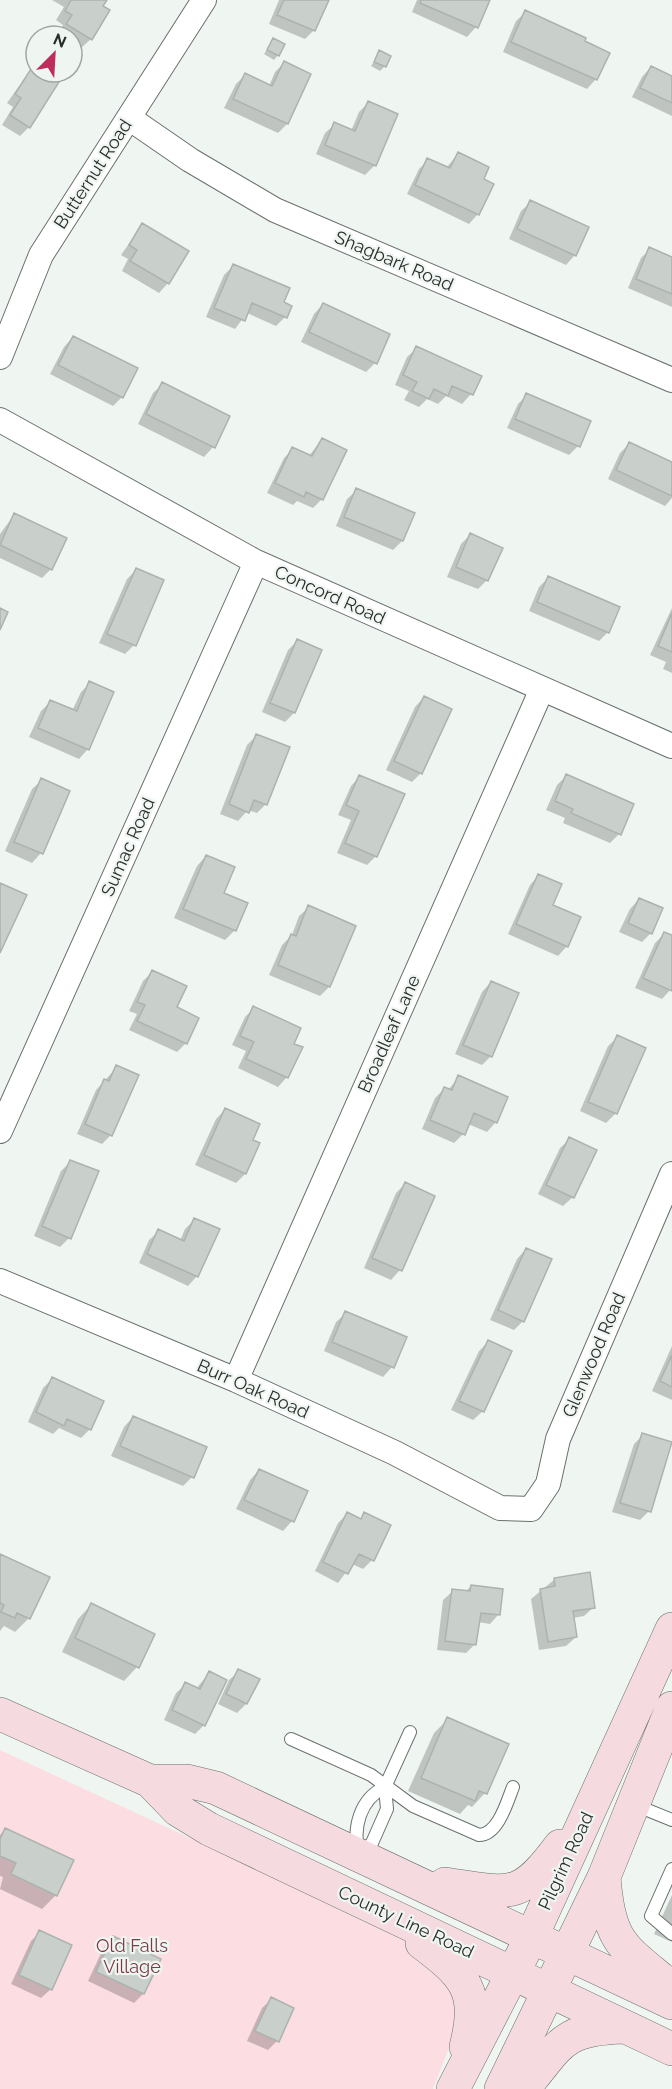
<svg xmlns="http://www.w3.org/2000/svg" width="672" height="2089" font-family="Raleway,sans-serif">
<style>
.green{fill:#fbdde2}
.shadow{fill:#0003}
.building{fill:#c9d0cc;stroke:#acb3af;stroke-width:1.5}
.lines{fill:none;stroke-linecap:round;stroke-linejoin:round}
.lane-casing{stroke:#6a706d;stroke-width:14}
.street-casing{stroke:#6a706d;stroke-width:26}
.secondary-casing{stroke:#6a706d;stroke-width:34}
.lane{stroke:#fff;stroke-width:12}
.street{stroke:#fff;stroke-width:24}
.secondary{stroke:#f5dae0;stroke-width:33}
.labels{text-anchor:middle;stroke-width:4.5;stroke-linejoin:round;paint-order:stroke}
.street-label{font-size:18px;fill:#2a2d2b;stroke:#eff6f2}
.park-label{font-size:18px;fill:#7d3948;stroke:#eff6f2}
</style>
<rect width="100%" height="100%" fill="#eff6f2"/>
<path class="green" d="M0 1750 376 1924 423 1952 457 1987 454 2035 433 2089H0Z"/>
<path class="shadow" d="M52 0H105L91 39 81 48 72 42V36L58 34 63 25 56 20 64 7Z
M279 0H327L314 30 305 39 269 24Z
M417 0H488L476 27 467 37 412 12Z
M526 12 596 79 587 89 503 52 516 21Z
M273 40 278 55 274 60 264 54Z
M380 52 385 66 380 71 371 66Z
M36 62V72H58L29 127 20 136 2 125 13 107 7 103Z
M284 63 309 75 287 124 278 133 224 108 236 84 245 75 269 86 275 72Z
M651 67 672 77V116L632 97 642 77Z
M368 103 396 115 375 165 365 175 316 154 325 133 335 124 351 131 359 112Z
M458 154 478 214 469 224 407 194 419 169 428 160 446 168Z
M531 202 575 255 566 265 509 239 521 211Z
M142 225 187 252 168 283 159 293 122 271 128 259 121 255Z
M650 249 672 259V307L628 288 641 258Z
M233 266 285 317 276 326 247 313 235 329 206 317 224 275Z
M323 304 375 363 366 372 301 342 314 314Z
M73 337 122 397 113 406 50 374 64 347Z
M417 348 480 377 471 394 462 404 446 396 438 404 427 399 419 407 404 400 409 391 395 385 407 357Z
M163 384 228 416 213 447 204 457 138 424 153 393Z
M527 395 578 446 569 455 507 428 518 404Z
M322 439V499L313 508 297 501 293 505 267 493 284 458 293 449 309 456Z
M629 444 672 464V498L665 506 608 479 620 453Z
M357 490 413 513 402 541 393 550 336 526 347 499Z
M14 515 51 569 42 578 0 558V534Z
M470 535 487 580 478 589 447 577 461 544Z
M136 570 134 645 125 654 99 643 127 579Z
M548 578 608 632 599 641 529 611 539 587Z
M672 608V673L663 669 666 662 650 655Z
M297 641 294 713 285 722 262 712 288 650Z
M90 683 88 749 79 759 29 737 41 711 50 702 72 711 81 692Z
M424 697 421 773 412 782 386 770 415 707Z
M257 735 266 804 257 813 248 810 238 821 220 814 247 745Z
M360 776 376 856 367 865 337 853 351 820 338 815 351 786Z
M566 776 619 834 610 843 563 823 565 818 546 810 557 785Z
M42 780 68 791 41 853 32 863 5 851 32 789Z
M206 856 222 894 246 904 234 931 225 940 174 918 197 866Z
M539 875 567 946 558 956 508 934 530 885Z
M639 899 651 933 642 942 619 932 630 909Z
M309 907 354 926 329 987 320 996 269 975 282 945 292 935 299 916Z
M664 934 672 937V988L662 999 635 988 655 943Z
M152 972 175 1008 186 1043 177 1052 129 1030 137 1014 129 1011 143 981Z
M491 982V1056L482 1065 455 1054 482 992Z
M254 1008 292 1044 287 1077 278 1087 238 1068 246 1051 232 1045 245 1017Z
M618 1037 616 1113 606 1123 580 1111 608 1046Z
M117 1067 111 1135 102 1144 77 1134 96 1090Z
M459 1077 496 1122 487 1132 468 1124 463 1134 454 1143 422 1129 435 1098 444 1089 448 1090Z
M225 1110 251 1141 245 1174 236 1183 195 1165 216 1119Z
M570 1139 573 1197 563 1206 538 1194 560 1148Z
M71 1161 69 1238 60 1247 34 1236 61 1171Z
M405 1184 433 1196 400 1270 391 1280 364 1268 396 1193Z
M195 1219 197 1276 188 1286 139 1263 149 1240 159 1231 180 1241 185 1229Z
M526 1249 523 1321 514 1330 490 1320 517 1259Z
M346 1313 405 1338 392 1367 383 1377 324 1351 336 1322Z
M488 1342 483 1411 473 1420 451 1410 479 1351Z
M672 1346V1400L652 1391Z
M52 1379 90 1429 81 1438 59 1428 53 1434 28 1422 43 1388Z
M133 1417 192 1477 183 1486 111 1456 124 1427Z
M643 1435 649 1511 640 1520 612 1512 634 1444Z
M259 1470 306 1492 292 1521 283 1531 236 1509 250 1480Z
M347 1514 359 1520 365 1514 372 1560 363 1569 352 1564 338 1583 315 1571 338 1523Z
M0 1556 29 1618 15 1632 4 1626 0 1631Z
M555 1579 594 1607 584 1616 573 1618 576 1637 566 1646 539 1650 531 1599Z
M471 1586 499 1614 490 1624 478 1622 475 1644 466 1653 437 1650 443 1600 453 1591 465 1592Z
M91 1605 137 1667 124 1681 62 1652 78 1619Z
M239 1671 257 1680 246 1704 237 1713 218 1704 229 1680Z
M209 1673 204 1725 195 1734 164 1720 176 1693 186 1684 196 1689Z
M448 1719 485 1793 472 1807 468 1805 460 1814 408 1791 434 1733Z
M6 1829 56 1895 42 1909 0 1889 3 1877 0 1876V1835Z
M672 1895V1942L654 1934Z
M40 1932 51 1989 41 1998 11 1984 31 1941Z
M113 1938 159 1959 143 1994 134 2003 88 1981 104 1947Z
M272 1999 277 2041 268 2050 247 2041 262 2008Z"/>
<path class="building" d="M71 0H107L103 6 110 10 92 40 66 24 72 15 65 11Z
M284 0H329L315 31 277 15Z
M421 0H490L478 28 420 3Z
M525 10 586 38 585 41 610 53 597 80 511 42Z
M273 38 285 44 279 56 267 50Z
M379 50 391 56 386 67 374 62Z
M36 61V72H60L64 74 30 128 10 115 21 98 15 94Z
M284 61 311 74 288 124 233 99 245 73 272 86Z
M651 66 672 76V103L640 88Z
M368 101 398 114 376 166 325 145 334 122 355 131Z
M458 152 489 167 484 179 494 184 479 215 415 185 427 158 450 168Z
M530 200 589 227 576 256 517 229Z
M142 223 189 251 169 284 130 261 137 250 129 245Z
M649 247 672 257V294L636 279Z
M233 264 290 288 284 302 292 306 287 318 252 303 245 321 214 308Z
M323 303 390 334 377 364 309 332Z
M73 336 138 368 123 398 58 365Z
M416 346 482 376 473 395 452 386 448 396 434 389 429 399 412 391 417 382 403 375Z
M162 382 230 416 215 448 146 414Z
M526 393 591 421 580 447 515 419Z
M322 438 347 450 323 500 306 492 304 497 275 483 292 447 312 456Z
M629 442 672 462V496L616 470Z
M356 488 415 513 403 541 344 517Z
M14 513 67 538 52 570 0 545Z
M470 533 503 548 488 581 456 567Z
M136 568 164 580 136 646 107 634Z
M548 576 620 607 609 633 537 602Z
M0 608 8 612 0 630Z
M672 613V652L658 646Z
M297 639 322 650 295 713 270 703Z
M89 681 114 692 89 750 38 728 50 700 77 711Z
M424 696 452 709 422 774 394 761Z
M256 734 290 747 267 805 254 800 249 813 229 804Z
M566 774 634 804 621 835 571 813 573 809 555 801Z
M359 775 405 794 377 857 345 843 359 811 346 805Z
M41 778 70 791 43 854 14 842Z
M206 855 235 867 224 893 248 903 236 931 183 909Z
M538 874 562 884 553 905 581 917 568 947 516 924Z
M0 883 27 895 0 953Z
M639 898 663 908 652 934 628 923Z
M308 905 356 926 330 987 278 965 291 934 296 936Z
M664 932 672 935V991L643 978Z
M152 970 187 986 177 1007 199 1018 187 1044 137 1021 145 1005 137 1002Z
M491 981 519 993 492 1057 463 1045Z
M253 1006 301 1028 294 1044 303 1047 288 1078 246 1059 254 1042 240 1036Z
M617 1035 646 1048 617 1114 588 1102Z
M116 1065 139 1075 112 1136 85 1124 104 1079 109 1081Z
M458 1075 508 1097 497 1123 474 1113 465 1135 430 1120 444 1087 452 1090Z
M225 1108 260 1124 253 1140 260 1143 246 1174 204 1155Z
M569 1137 597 1150 574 1198 546 1185Z
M70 1160 99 1171 71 1239 42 1226Z
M405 1182 435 1196 402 1271 372 1258Z
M194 1218 220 1229 198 1277 147 1254 158 1229 184 1241Z
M526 1248 552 1259 524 1322 498 1310Z
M345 1311 407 1337 394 1368 332 1342Z
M488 1340 512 1351 484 1412 459 1401Z
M672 1355V1387L660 1381Z
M52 1377 104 1401 91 1430 67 1419 64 1426 36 1412Z
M133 1416 207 1447 194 1478 120 1446Z
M642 1433 672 1442 651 1512 620 1503Z
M259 1469 308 1491 294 1522 244 1500Z
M347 1512 361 1519 364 1512 391 1525 374 1561 359 1554 348 1574 323 1562Z
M0 1554 50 1577 30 1619 17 1613 15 1618 1 1612 4 1605 0 1603Z
M590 1572 595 1608 573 1611 577 1637 548 1642 540 1589 555 1586 554 1578Z
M471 1585 503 1589 500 1615 481 1613 476 1645 445 1641 452 1589 470 1591Z
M91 1603 155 1634 139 1668 75 1638Z
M238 1669 260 1679 247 1704 226 1694Z
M209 1671 227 1680 205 1726 172 1710 185 1682 200 1689Z
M447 1717 509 1744 487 1794 479 1791 475 1801 421 1778Z
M5 1828 74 1860 57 1896 11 1874 16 1863 0 1856V1839Z
M39 1930 72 1945 52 1990 19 1975Z
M113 1936 161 1959 144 1994 96 1972Z
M271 1997 294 2008 279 2042 255 2031Z"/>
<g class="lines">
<defs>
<path id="lane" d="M291 1739 371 1775 413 1806 479 1835C498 1835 507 1802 513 1787
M385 1787C360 1799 352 1828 359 1854L372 1843 387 1809 385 1787 410 1732
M635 1805 672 1820
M672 1869 651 1916 672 1934"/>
<path id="street" d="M129 118 190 160 275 210 672 380
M0 357 41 255 204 0
M0 420 256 562 672 746
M0 1131 256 562
M0 1281 236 1380 395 1453 500 1508 531 1509 548 1484 558 1439 672 1174
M236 1380 542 689"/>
<path id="secondary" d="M0 1714 150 1781H187L216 1788 672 2003
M150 1781 178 1810 209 1829 672 2049
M604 1877C609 1944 623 1947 672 1988
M445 1884C509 1893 519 1902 560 1846
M422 1943C466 1976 480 1991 466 2047
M453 2089 532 1936 672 1629
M501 2089 604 1877 672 1708
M523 2089C561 2045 559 2029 624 2027"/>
</defs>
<use href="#lane" class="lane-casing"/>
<use href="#street" class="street-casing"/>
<use href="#secondary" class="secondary-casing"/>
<use href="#lane" class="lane"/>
<use href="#street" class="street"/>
<use href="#secondary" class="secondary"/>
</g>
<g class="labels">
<g class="street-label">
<text transform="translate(93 174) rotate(-57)" y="6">Butternut Road</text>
<text transform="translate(394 261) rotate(23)" y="6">Shagbark Road</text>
<text transform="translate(330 595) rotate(24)" y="6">Concord Road</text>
<text transform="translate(128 847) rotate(-66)" y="6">Sumac Road</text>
<text transform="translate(389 1034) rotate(-66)" y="6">Broadleaf Lane</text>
<text transform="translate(594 1355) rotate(-67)" y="6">Glenwood Road</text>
<text transform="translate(253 1389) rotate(24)" y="6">Burr Oak Road</text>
<text transform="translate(566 1861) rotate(-65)" y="6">Pilgrim Road</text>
<text transform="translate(406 1922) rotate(25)" y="6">County Line Road</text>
</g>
<g class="park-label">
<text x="132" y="1952">Old Falls<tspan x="132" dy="21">Village</tspan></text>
</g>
</g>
<g transform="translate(54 54) rotate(24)"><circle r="28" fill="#eff6f2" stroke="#a0a6a2" stroke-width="1.5"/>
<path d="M0-4.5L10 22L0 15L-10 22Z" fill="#bd2e5a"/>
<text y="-9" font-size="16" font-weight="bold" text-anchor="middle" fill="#2a2d2b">N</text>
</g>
</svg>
